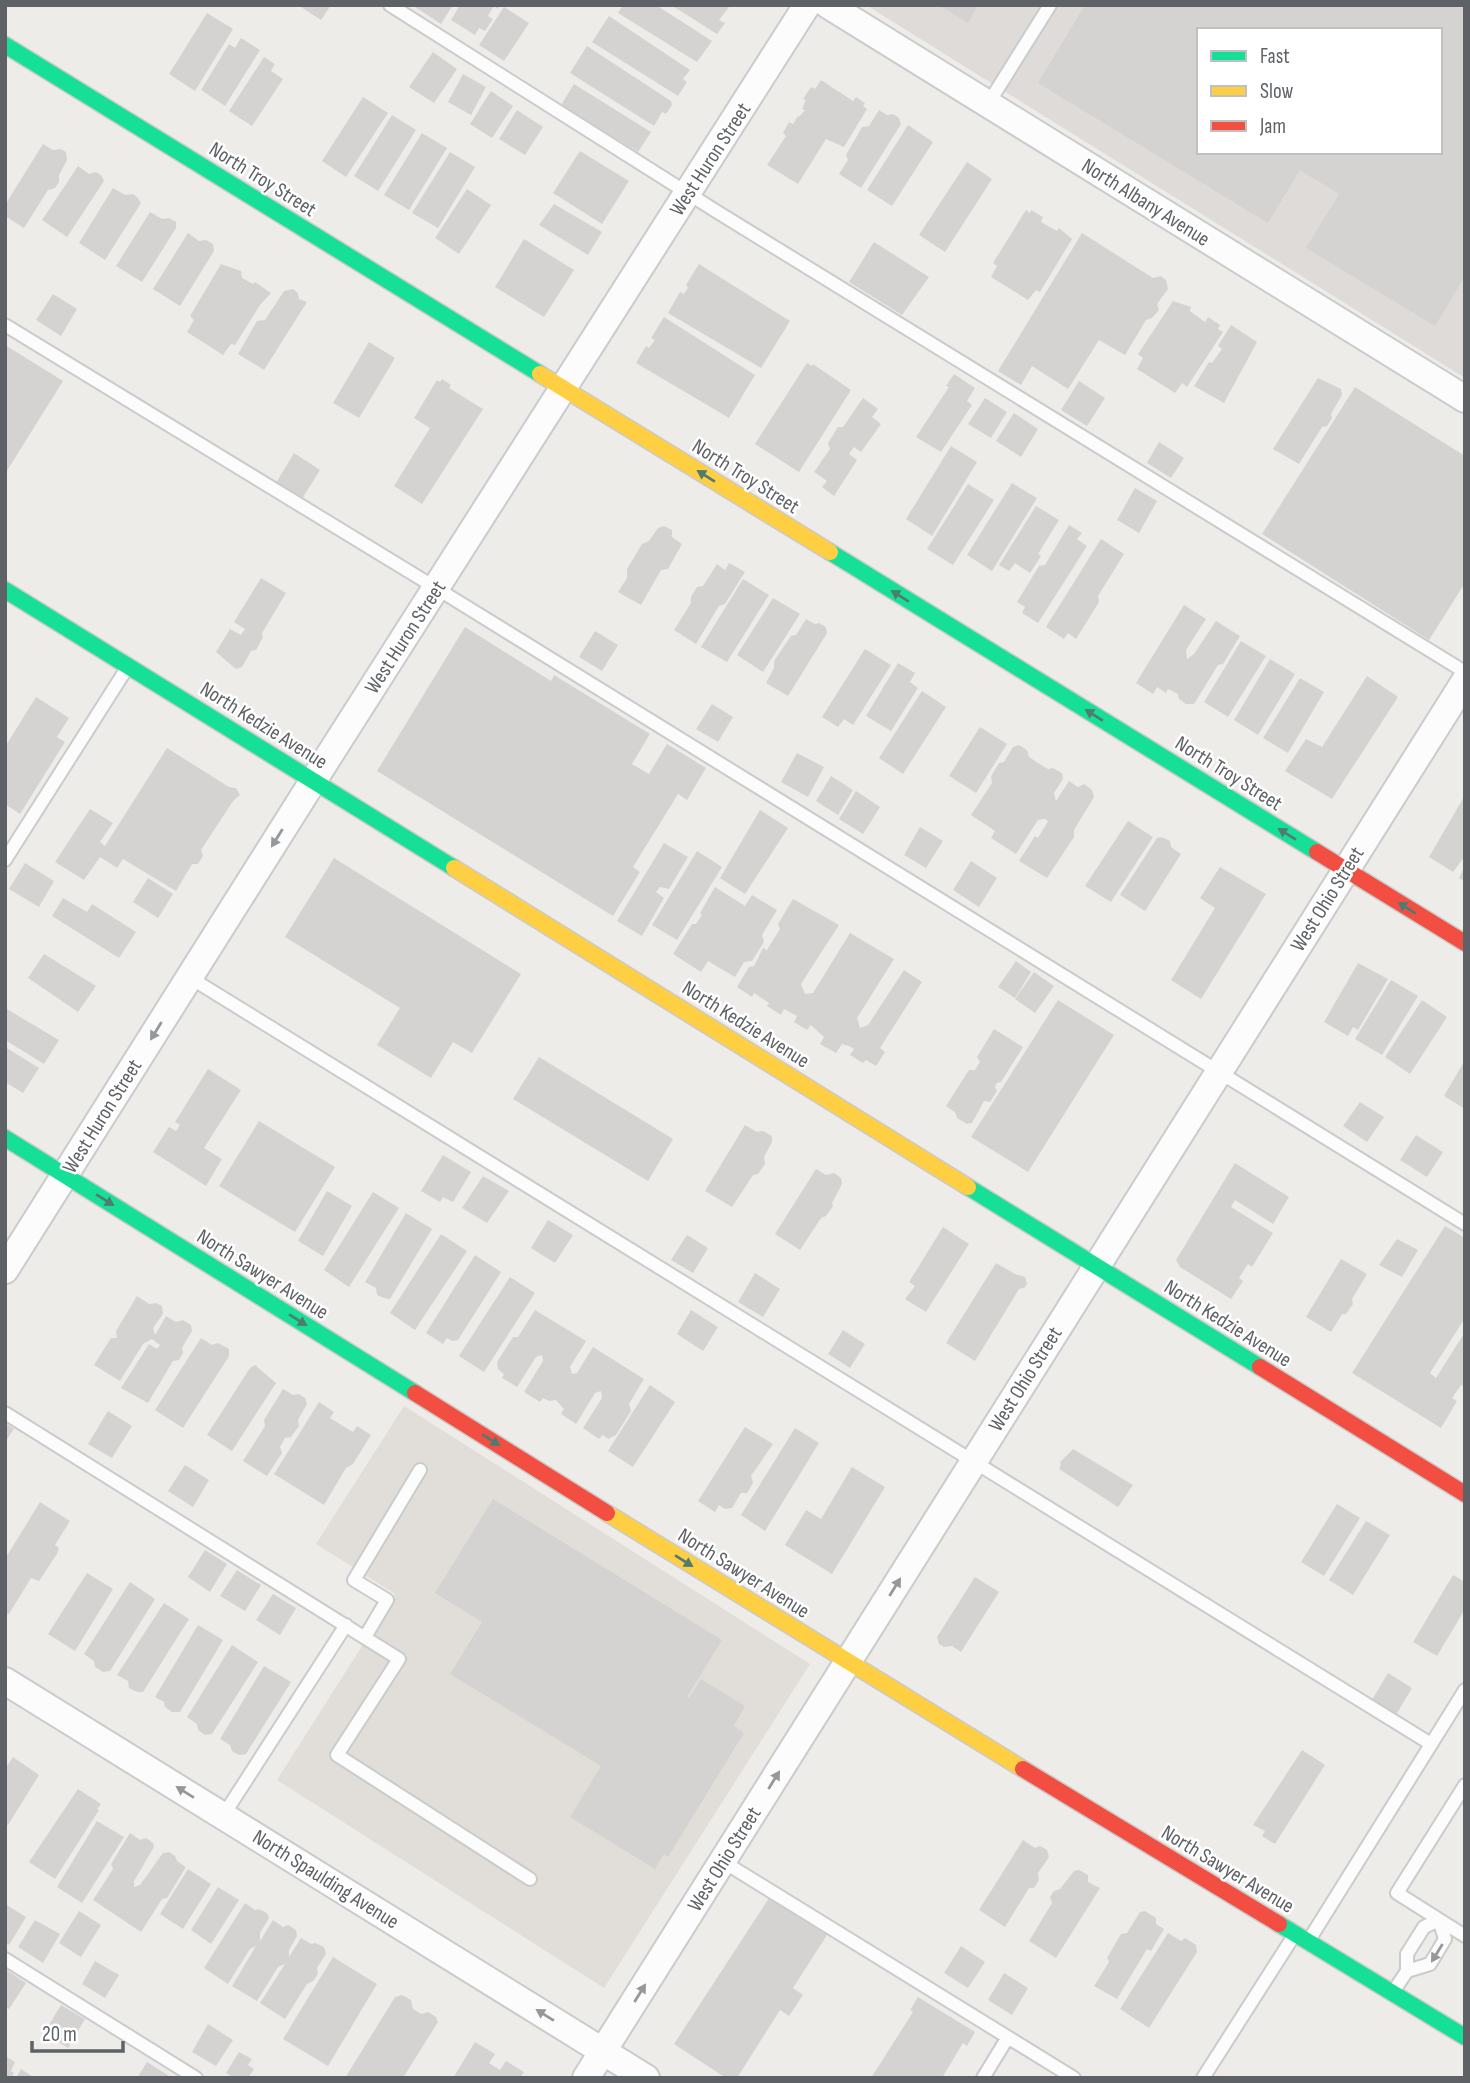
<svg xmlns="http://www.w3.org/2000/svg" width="1470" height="2083" font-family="'Sofia Sans Condensed',sans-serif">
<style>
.industrial{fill:#dedbd9;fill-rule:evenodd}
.education{fill:#e1ded9}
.building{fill:#d5d3d2;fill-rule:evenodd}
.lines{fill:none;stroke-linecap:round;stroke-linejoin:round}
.lane-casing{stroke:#cacbcb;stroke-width:16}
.street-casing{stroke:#cacbcb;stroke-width:30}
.fast-casing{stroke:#cacaca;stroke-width:19}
.slow-casing{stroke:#cacaca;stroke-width:19}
.jam-casing{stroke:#cacaca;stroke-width:19}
.lane{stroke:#fcfcfc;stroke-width:12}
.street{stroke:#fcfcfc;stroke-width:26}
.fast{stroke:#16e098;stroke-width:16}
.slow{stroke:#ffcf43;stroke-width:16}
.jam{stroke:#f24e42;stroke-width:16}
.oneway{fill:#507b70}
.oneway2{fill:#95989a}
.labels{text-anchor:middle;stroke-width:5;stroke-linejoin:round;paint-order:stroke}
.street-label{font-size:21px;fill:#5e6266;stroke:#fff}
</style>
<rect width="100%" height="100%" fill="#eeece9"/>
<path class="industrial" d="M866 5H1465V378ZM1199 30H1440V152H1199Z"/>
<path class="education" d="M404 1406 810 1664 604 1988 277 1780 395 1594 316 1544Z"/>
<path class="building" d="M298 5H331L321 20Z
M412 5H453L441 24Z
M460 5H500L498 9 494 6 488 16 493 19 485 31 479 28 475 35 451 20Z
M623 5H656L712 41 697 62 618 13Z
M671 5H726L729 7 719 20 725 23 717 34Z
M938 5H978L968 23Z
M1085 5H1465V276L1435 326 1306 248 1339 194 1300 170 1268 223 1038 83ZM1199 30H1440V152H1199Z
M504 7 529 23 504 61 479 45Z
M207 13 233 29 195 91 169 74Z
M609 16 690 70 683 79 687 82 678 96 592 42Z
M241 38 260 50 225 106 201 90 229 44 235 48Z
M587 46 671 101 672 105 666 114 662 112 654 126 570 73Z
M433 52 457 69 434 103 409 87Z
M264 57 275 64 271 71 283 79 252 126 229 111Z
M463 74 486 87 471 115 448 102Z
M821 80 853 101 856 97 865 103 863 106 867 109 844 147 826 139 798 184 767 165 786 136 783 133 789 122 793 124 798 116 799 117 805 110 802 109 806 100 803 99 811 87 815 89Z
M574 84 651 132 638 152 561 105Z
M491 91 513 106 492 138 470 124Z
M363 97 388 113 346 177 322 161Z
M517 110 543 127 525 155 499 139Z
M879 110 887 115 893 114 899 118 901 124 861 188 839 174 848 160 846 155 862 127 869 126Z
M392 115 416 130 378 191 354 176Z
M908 125 933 142 892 206 867 190Z
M422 133 447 148 409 210 384 195Z
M43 144 53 150 61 149 66 152 67 160 59 175V182L55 188 48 190 24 228 5 216V205Z
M580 151 629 181 602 224 553 193Z
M450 152 475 167 438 228 412 213Z
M967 162 992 179 945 252 919 235Z
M78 166 89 174 96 172 102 176 104 181 67 237 42 220Z
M113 188 125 195 133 194 138 198 141 203 105 260 79 243Z
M467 189 491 205 459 254 435 238Z
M554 204 602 232 588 255 539 225Z
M1026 210 1030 213 1031 210 1043 217 1041 222 1057 231 1059 228 1072 239 1040 292 1036 290 1028 300 991 277 997 266 993 263Z
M150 212 162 219 169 218 176 222V228L142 282 116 266Z
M188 233 199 241 206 240 213 244 214 251 180 306 153 289Z
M1082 233 1153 278 1161 276 1166 280 1168 289 1157 304 1159 310 1152 318 1146 320 1125 355 1099 340 1068 389 1032 366 1021 385 998 371Z
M524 239 574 270 544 317 495 287Z
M874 242 929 277 902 315 849 282Z
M221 264 241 271 242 278 253 284 255 282 271 293 260 305 235 345 231 344 223 355 187 332 194 320 190 316Z
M699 264 790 321 761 368 668 313 680 292 684 294 688 288 686 285Z
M293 289 298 293 299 299 307 302 264 370 238 354 257 321 265 320 284 291Z
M53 294 77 309 61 336 36 320Z
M1173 301 1191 307 1190 311 1205 322 1208 317 1220 325 1218 329 1223 332 1187 387 1182 383 1175 393 1137 369 1143 358 1138 354Z
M664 317 755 375 729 418 636 363 646 346 649 348 655 340 651 338Z
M1231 325 1257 342 1224 403 1194 386 1209 362 1212 363 1222 349 1218 346Z
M369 342 395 358 359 418 333 403Z
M5 345 63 381 5 474Z
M807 363 812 366 813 364 851 390 799 472 755 444Z
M954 374 975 388 967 401 972 405 941 452 916 437 949 387 946 386Z
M1318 378 1341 389 1342 395 1331 414 1332 418 1327 426 1322 427 1299 464 1273 449Z
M442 379 451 385 449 388 483 409 422 504 394 486 430 428 414 418 437 380 440 382Z
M1079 381 1105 398 1087 426 1061 410Z
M1355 387 1465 456V583L1429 640 1262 534Z
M863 398 878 409 872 417 881 424 861 452 854 447 849 454 857 460 834 496 822 487 827 481 814 472 830 449 828 443 838 427H843Z
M985 398 1007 412 991 438 968 424Z
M1014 413 1038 429 1021 457 996 441Z
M1159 442 1184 458 1171 478 1147 463Z
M951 446 977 462 932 536 906 519Z
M294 453 320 470 302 499 276 483Z
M1012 483 1037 498 992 571 967 555Z
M968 484 994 500 953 565 927 549Z
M1135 488 1157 501 1139 533 1117 520Z
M1036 506 1059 520 1038 554 1041 556 1030 573 1015 563 1009 571 999 565Z
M1069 525 1082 533 1077 539 1087 546 1038 623 1022 613 1025 607 1017 602 1039 566 1045 565Z
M664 526 672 530V537L682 544 668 569 661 570 641 605 618 592 627 578V569L642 544 649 541 658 528Z
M1101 539 1124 554 1098 596 1099 602 1076 639 1068 633 1064 639 1046 627Z
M729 563 745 572 725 604 719 606 696 644 674 630 691 603V597L697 587 703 586 717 564 725 570Z
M261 578 286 593 262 633 263 637 256 650 251 651 242 667 236 669 216 652 230 629 241 635 245 629 234 622Z
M743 579 769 595 727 662 701 647Z
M773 598 800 614 763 672 737 655Z
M1184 605 1206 619 1186 650 1187 659 1194 654 1216 621 1240 636 1223 664 1218 665 1194 704H1186L1179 699 1178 694 1168 689 1166 693 1157 687 1153 694 1136 683Z
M806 619 815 624 819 623 826 627 827 633 788 696 766 683 774 668V661L791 636 796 635Z
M465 627 551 681 554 675 650 734 632 764 649 774 667 744 706 768 687 800 678 794 633 867 640 872 613 916 377 771Z
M595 631 618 645 602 671 579 657Z
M1241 641 1266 656 1228 717 1204 702Z
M865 649 891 665 853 725 844 719 838 727 822 717Z
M1270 659 1295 674 1258 735 1234 720Z
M898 663 915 673 910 682 918 688 891 731 866 716Z
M1367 676 1398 697 1332 799 1285 771 1306 739 1322 747Z
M1300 678 1324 692 1288 753 1263 738Z
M922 691 946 707 903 774 879 758Z
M36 697 69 718 57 737 65 742 20 814 5 804V747Z
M712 704 733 717 718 742 696 729Z
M980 727 1007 744 976 793 949 776Z
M1019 745 1027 750 1029 757 1038 763 1048 769 1053 768 1062 773 1063 779 1054 793 1056 801 1069 781 1078 787 1084 784 1092 790 1094 797 1074 830V837L1047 878 1019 861 1035 836 1038 838 1048 821 1045 819 1038 820 1016 854 991 838 995 831 971 815 992 783 991 776 999 763 1004 762 1013 747Z
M167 748 229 787 236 788 240 795 233 801 201 850 203 856 198 864H192L176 891 123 859 117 868 100 857 84 880 55 862 90 809 113 823 100 842 105 846Z
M797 753 824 767 808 797 781 782Z
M831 776 853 790 838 815 816 801Z
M856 791 880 807 863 834 839 819Z
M1465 795V856L1453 872 1429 857Z
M760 810 788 828 745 894 720 878Z
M1128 821 1153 837 1111 902 1085 886Z
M920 827 943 841 926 868 904 855Z
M1162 837 1170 841 1171 847 1181 854 1145 911 1120 895 1157 838Z
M664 843 688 857 669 889 660 887 656 892 664 898 642 936 617 921Z
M697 851 722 867 677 940 652 925Z
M334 858 521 974 472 1053 453 1042 431 1078 377 1045 400 1008 285 937Z
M971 861 997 878 979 907 953 890Z
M25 863 54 881 39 907 9 889Z
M1465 865V882L1459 878Z
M1220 867 1266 894 1201 999 1171 980 1215 908 1200 898Z
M148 878 173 894 158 918 133 902Z
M715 887 745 906 752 895 777 910 762 935 764 942 752 961 744 962 735 977 708 961 701 972 673 954 692 924H696L702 915 700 913Z
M63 898 87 912 92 904 136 932 119 958 52 916Z
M793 899 839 925 801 984 805 994 813 993 850 933 894 959 857 1018 860 1028 868 1025 904 970 922 982 880 1048 885 1052 876 1066 866 1060 863 1063 850 1055 854 1049 849 1046 842 1044 836 1053 820 1044 824 1037 811 1025 807 1030 794 1022 797 1016 784 1009 781 1015 767 1006 769 1003 754 993 752 997 737 987 749 967 754 966 763 948 767 950 780 929 778 924Z
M44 954 96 986 78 1012 28 978Z
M1016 961 1031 972 1015 998 998 987Z
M1358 963 1388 979 1358 1030 1353 1027 1348 1036 1324 1022Z
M1034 972 1054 986 1035 1013 1015 999Z
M1391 980 1418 996 1382 1055 1355 1039Z
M1058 1000 1114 1035 1028 1172 971 1137Z
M1422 1000 1447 1017 1410 1074 1385 1057Z
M5 1008 59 1040 44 1064 5 1040Z
M994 1029 1023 1047 1001 1082 997 1083 995 1087 997 1091 990 1102 984 1101 972 1123 967 1124 957 1118 955 1112 946 1106 969 1070H975L980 1062 977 1057Z
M5 1047 39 1068 23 1093 5 1082Z
M539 1057 673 1139 648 1181 513 1099Z
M1465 1060V1109L1444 1096Z
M208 1069 241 1090 204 1148 222 1159 206 1186 153 1152 169 1127 176 1131 180 1125 175 1122Z
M1360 1102 1384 1117 1367 1142 1343 1126Z
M259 1121 335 1167 295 1232 219 1186Z
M745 1125 757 1132 763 1131 772 1136V1142L764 1157 765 1164 758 1174 753 1175 732 1207 705 1191Z
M1416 1135 1443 1152 1427 1177 1400 1160Z
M443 1155 471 1172 453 1202 443 1197 440 1202 421 1191Z
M1235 1163 1289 1197 1273 1224 1235 1200 1231 1207 1273 1233 1252 1267 1248 1264 1239 1278 1243 1281 1231 1299 1180 1267 1176 1260Z
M816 1169 826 1175 834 1173 841 1178 842 1184 832 1203 833 1206 826 1216 821 1218 800 1250 775 1234Z
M483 1176 509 1191 487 1223 462 1208Z
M327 1191 352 1206 323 1256 298 1241Z
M373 1192 399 1208 349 1287 324 1270Z
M406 1213 432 1229 390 1299 384 1298 377 1295 376 1288 365 1282Z
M548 1220 573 1235 555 1263 531 1248Z
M1445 1226 1465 1238V1318L1430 1373 1436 1378 1465 1332V1387L1461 1385 1452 1398 1457 1401 1441 1428 1352 1373Z
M943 1227 969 1244 926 1312 905 1299 915 1286 909 1282Z
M441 1234 467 1251 415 1330 390 1313Z
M687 1235 708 1248 693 1273 671 1260Z
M1397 1239 1418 1250 1402 1277 1379 1265Z
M475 1255 501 1272 458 1340 452 1341 447 1338 443 1344 426 1333Z
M1341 1259 1367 1274 1352 1299 1353 1304 1346 1314H1342L1331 1332 1306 1317Z
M996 1263 1015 1274 1025 1277 1027 1284 1024 1288 1019 1289 975 1361 946 1343Z
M755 1273 780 1289 763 1317 738 1302Z
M510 1277 535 1293 484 1372 459 1356Z
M137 1296 149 1304 156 1303 162 1306 163 1314 153 1328 155 1335 166 1316 176 1322 183 1320 191 1325 192 1331 182 1348 183 1353 179 1360 173 1361 148 1403 121 1388 149 1344 157 1349 160 1345 152 1339 143 1344 120 1381 94 1365 111 1338H117L116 1331Z
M535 1310 586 1341 570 1367 572 1374 577 1373 593 1347 644 1379 629 1404 631 1411 616 1435 608 1439 603 1435 599 1439 583 1428 602 1398 601 1391 595 1393 576 1424 561 1414 564 1409 556 1400 549 1401 543 1398 540 1402 524 1392 543 1361 542 1355 536 1357 517 1387 502 1378 504 1374 498 1369 497 1362 513 1337H518Z
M691 1310 718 1327 703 1351 677 1334Z
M843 1330 865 1344 850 1368 828 1354Z
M201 1338 212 1345 218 1343 229 1349V1356L183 1428 155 1410Z
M255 1365 276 1383 232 1451 207 1435 250 1368Z
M650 1385 675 1402 633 1467 608 1451Z
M283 1389 293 1395 299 1394 305 1398 307 1404 298 1420 299 1426 291 1437 285 1438 280 1447 282 1453 267 1476 243 1461 265 1426 264 1420Z
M319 1402 334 1412 330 1418 353 1432 357 1426 371 1435 353 1464 346 1468 324 1505 274 1474Z
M108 1411 132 1426 112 1458 88 1444Z
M5 1423 14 1429 5 1442Z
M745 1427 773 1444 751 1476 753 1483 747 1493H741L732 1508 725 1509 719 1505 715 1512 698 1501Z
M795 1428 819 1443 765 1531 741 1515Z
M1073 1449 1133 1485 1118 1507 1059 1469 1061 1465 1060 1462Z
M185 1465 209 1480 193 1507 168 1491Z
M852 1467 885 1487 832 1574 785 1545 806 1510 821 1519Z
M493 1499 722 1640 687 1697 689 1698 701 1679 745 1706 734 1726 744 1733 668 1857 664 1854 655 1869 570 1817 601 1766 450 1674 482 1622 435 1593Z
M40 1502 70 1521 55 1545 59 1548 57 1554 39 1581 31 1578 9 1614H5V1559Z
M1337 1504 1360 1518 1324 1576 1301 1562Z
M1366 1521 1390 1535 1353 1595 1329 1580Z
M205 1550 227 1564 210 1592 188 1577Z
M237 1570 261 1585 245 1611 220 1596Z
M87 1573 113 1589 75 1651 48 1634Z
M1453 1575 1465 1582V1609L1437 1656 1413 1642Z
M975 1577 999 1592 961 1652 952 1646 944 1647 939 1644 937 1637Z
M130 1582 155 1599 110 1671 103 1672 95 1667 94 1661 84 1654Z
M273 1594 296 1608 280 1635 256 1620Z
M164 1603 189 1619 143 1692H137L129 1688 128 1681 117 1675Z
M198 1625 223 1640 180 1712H172L165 1707 164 1702 155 1697Z
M232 1645 258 1662 212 1734 205 1735 198 1730 197 1724 187 1717Z
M264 1666 291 1682 246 1754 239 1755 232 1751 230 1745 220 1739Z
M1388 1673 1412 1688 1396 1715 1372 1700Z
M1302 1750 1325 1765 1275 1844 1262 1836 1265 1831 1253 1825Z
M13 1757 39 1775 8 1825 5 1824V1769Z
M78 1789 101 1804 97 1809 99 1810 55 1879 29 1862Z
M97 1821 124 1837 82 1903 57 1887Z
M130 1833 140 1840 146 1838 153 1843 154 1847 134 1881V1887L140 1885 163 1853 169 1852 175 1856 177 1861 186 1867 167 1898 162 1899 141 1932 93 1900 113 1869 111 1864Z
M1023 1840 1035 1848 1040 1846 1047 1850 1049 1857 1038 1873 1039 1880 1034 1888H1029L1005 1927 979 1910Z
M188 1869 211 1884 183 1929 160 1914Z
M1079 1870 1088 1875V1882L1100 1888 1056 1958 1029 1941 1052 1903 1050 1897 1054 1891 1060 1889 1074 1871Z
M218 1887 239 1900 211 1944 191 1930Z
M769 1898 827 1935 793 1988 803 1995 789 2016 780 2010 737 2078H726L674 2044Z
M245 1903 255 1910 259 1909 267 1913 269 1918 260 1933V1941L273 1920 283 1927 288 1925 296 1930 297 1936 289 1950V1957L301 1938 311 1944 315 1943 324 1947 326 1954 317 1968 318 1974 313 1981 307 1984 285 2019 260 2003 285 1964 278 1967 257 2001 232 1986 256 1946 250 1949 228 1984 204 1968Z
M5 1904 26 1917 9 1945 5 1942Z
M79 1911 101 1925 81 1957 59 1943Z
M1145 1911 1156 1918V1924L1164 1929 1151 1951 1147 1949 1117 1999 1094 1986 1109 1962 1107 1958 1121 1934 1127 1933 1140 1912Z
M35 1920 60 1934 43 1963 18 1947Z
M1168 1933 1181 1941 1185 1938 1196 1945 1197 1952 1149 2028 1120 2009Z
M961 1946 985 1962 968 1988 944 1973Z
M333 1957 377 1984 328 2066 283 2039Z
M95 1961 119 1975 105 1998 82 1984Z
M5 1969 26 1983 9 2009 5 2007Z
M1004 1973 1028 1988 1012 2015 988 2000Z
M402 1995 411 2000 413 2009 421 2014 428 2012 436 2017 438 2022 403 2078H345L395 1997Z
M918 1997 975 2032 967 2046 963 2043 942 2078H871L913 2012 910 2010Z
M61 2005 85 2019 68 2048 44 2033Z
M208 2024 233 2040 216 2066 192 2052Z
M475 2042 495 2054 489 2063 500 2070 506 2061 524 2072 520 2078H453Z
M239 2052 252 2059 248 2065 254 2069 248 2078H234L226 2073Z
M5 2056 15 2062 11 2071 14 2073 11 2078H5Z
M147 2062 169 2076 168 2078H137Z
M21 2069 35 2078H16Z"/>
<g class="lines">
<defs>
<path id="lane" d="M390 5 719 213 1465 672
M988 104 1050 5
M5 325 436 588 1465 1224
M5 860 127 668
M189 977 1431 1744
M5 1413 399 1659 337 1755 530 1879
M365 1637 387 1600 354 1580 420 1470
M1465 1785 1397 1893 1465 1936
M223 1816 346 1625
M722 1861 1074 2078
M1309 1940 1465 1690
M5 1959 196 2078
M1395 1989 1407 1971V1954L1424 1927 1439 1920 1445 1939 1430 1964 1407 1971
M983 2078 1008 2037
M1203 2078 1293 1937"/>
<path id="street" d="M828 5 1465 399
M5 1270 332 751 807 5
M5 1681 646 2078
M586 2078 1465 681"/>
<path id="fast" d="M5 45 540 374
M830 552 1317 852
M5 590 454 868
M5 1138 415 1393
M968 1187 1260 1367
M1279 1924 1465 2037"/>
<path id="slow" d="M540 374 830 552
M454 868 968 1187
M607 1513 1023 1769"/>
<path id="jam" d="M1317 852 1465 943
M1260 1367 1465 1494
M415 1393 607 1513
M1023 1769 1279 1924"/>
</defs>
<use href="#lane" class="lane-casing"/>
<use href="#street" class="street-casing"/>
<use href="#fast" class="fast-casing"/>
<use href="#slow" class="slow-casing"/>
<use href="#jam" class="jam-casing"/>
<use href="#lane" class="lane"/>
<use href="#street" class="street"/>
<use href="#fast" class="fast"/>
<use href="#slow" class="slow"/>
<use href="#jam" class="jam"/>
</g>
<defs><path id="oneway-solid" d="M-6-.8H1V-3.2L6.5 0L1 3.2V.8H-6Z" transform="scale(1.75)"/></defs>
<g class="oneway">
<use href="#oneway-solid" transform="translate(706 476) rotate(-148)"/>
<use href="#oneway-solid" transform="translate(900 596) rotate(-148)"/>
<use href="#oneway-solid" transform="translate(1094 715) rotate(-148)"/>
<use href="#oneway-solid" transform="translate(1287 834) rotate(-148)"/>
<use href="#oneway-solid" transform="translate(1407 908) rotate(-148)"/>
<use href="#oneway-solid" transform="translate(105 1200) rotate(32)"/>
<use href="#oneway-solid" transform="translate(298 1320) rotate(32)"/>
<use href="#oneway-solid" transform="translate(491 1440) rotate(32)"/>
<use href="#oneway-solid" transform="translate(684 1561) rotate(32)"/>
</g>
<g class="oneway2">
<use href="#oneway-solid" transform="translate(277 838) rotate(122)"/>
<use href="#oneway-solid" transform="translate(156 1031) rotate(122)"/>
<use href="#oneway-solid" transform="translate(895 1587) rotate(-58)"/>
<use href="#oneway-solid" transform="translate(774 1780) rotate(-58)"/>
<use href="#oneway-solid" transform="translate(185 1792) rotate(-148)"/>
<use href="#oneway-solid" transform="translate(1437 1953) rotate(122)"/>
<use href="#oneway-solid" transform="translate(640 1993) rotate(-58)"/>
<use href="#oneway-solid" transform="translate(545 2015) rotate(-148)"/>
</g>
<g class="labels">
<g class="street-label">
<text transform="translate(710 159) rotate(-57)" y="7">West Huron Street</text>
<text transform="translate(263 179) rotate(32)" y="7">North Troy Street</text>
<text transform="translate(1146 202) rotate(32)" y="7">North Albany Avenue</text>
<text transform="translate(746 476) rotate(32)" y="7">North Troy Street</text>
<text transform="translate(405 637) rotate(-57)" y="7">West Huron Street</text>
<text transform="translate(264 725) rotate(32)" y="7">North Kedzie Avenue</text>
<text transform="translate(1229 773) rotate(32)" y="7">North Troy Street</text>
<text transform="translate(1327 899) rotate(-58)" y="7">West Ohio Street</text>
<text transform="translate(746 1024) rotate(32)" y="7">North Kedzie Avenue</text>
<text transform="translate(102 1116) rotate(-58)" y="7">West Huron Street</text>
<text transform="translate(263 1274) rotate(32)" y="7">North Sawyer Avenue</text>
<text transform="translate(1228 1323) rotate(32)" y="7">North Kedzie Avenue</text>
<text transform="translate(1025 1379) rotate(-58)" y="7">West Ohio Street</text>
<text transform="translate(744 1573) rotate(32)" y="7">North Sawyer Avenue</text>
<text transform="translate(724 1859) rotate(-58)" y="7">West Ohio Street</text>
<text transform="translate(1228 1869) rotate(31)" y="7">North Sawyer Avenue</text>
<text transform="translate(326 1879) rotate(32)" y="7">North Spaulding Avenue</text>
</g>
</g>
<rect width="1470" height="2083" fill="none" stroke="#5e6266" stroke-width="14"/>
<rect x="1197" y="28" width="245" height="126" fill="#ffffff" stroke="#bfc0c2" stroke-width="2"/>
<rect x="1211" y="51" width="35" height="10" fill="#16e098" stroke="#bfc0c2" stroke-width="2"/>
<text x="1260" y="63" font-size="21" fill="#5e6266">Fast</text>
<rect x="1211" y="86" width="35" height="10" fill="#ffcf43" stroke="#bfc0c2" stroke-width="2"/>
<text x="1260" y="98" font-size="21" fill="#5e6266">Slow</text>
<rect x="1211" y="121" width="35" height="10" fill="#f24e42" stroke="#bfc0c2" stroke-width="2"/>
<text x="1260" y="133" font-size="21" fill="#5e6266">Jam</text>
<path d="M32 2041v10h91v-10" fill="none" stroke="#5e6266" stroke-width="3.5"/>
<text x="42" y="2041" font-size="21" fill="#5e6266" stroke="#ffffff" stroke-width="5" paint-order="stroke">20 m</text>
</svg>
